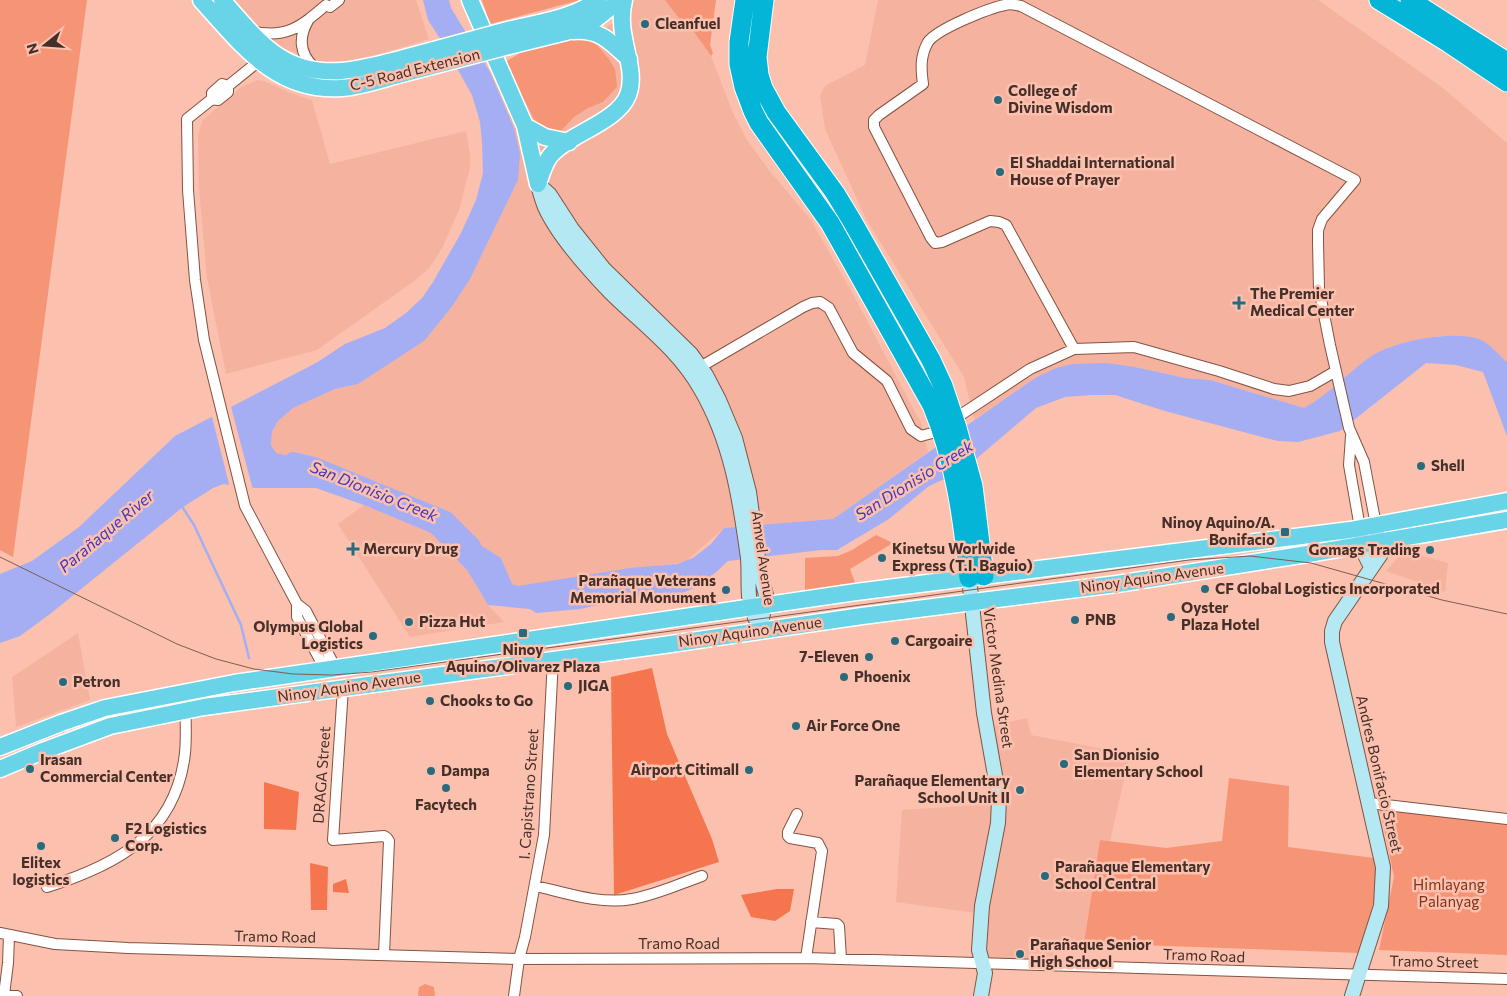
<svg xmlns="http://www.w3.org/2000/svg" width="1507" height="996" font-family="Commissioner,sans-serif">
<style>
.built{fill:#f5b39f}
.green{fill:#f69476}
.forest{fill:#f5764e}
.water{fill:#a5aef3}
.pier{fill:#fbc0ae}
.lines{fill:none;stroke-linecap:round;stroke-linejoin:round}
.stream{stroke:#a5aef3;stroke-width:2.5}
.river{stroke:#a5aef3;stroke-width:16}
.street-casing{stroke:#845242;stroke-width:12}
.secondary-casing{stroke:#845242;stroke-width:16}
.primary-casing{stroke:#fff;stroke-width:19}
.highway-casing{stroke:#fff;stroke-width:21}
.street{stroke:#fff;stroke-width:10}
.secondary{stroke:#b4e9f3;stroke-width:14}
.primary{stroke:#69d3e8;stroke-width:16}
.highway{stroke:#05b5d8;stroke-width:19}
.tram{stroke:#7f5d52;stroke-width:1}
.primary-bridge-casing{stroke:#fff;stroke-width:19;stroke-linecap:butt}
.primary-bridge{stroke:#69d3e8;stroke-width:16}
.poi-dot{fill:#276b7c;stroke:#fbc0ae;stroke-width:2}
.labels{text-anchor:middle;stroke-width:5;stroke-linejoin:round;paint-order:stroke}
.poi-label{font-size:15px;font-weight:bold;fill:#462f28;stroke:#fbc0ae;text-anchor:start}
.street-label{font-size:15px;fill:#462f28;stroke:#fbc0ae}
.park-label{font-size:15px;fill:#833318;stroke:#fbc0ae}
.water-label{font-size:16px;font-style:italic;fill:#4137ba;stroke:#fbc0ae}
</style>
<rect width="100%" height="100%" fill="#fbc0ae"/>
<path class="built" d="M235 0H416L429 39 360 60 323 62 305 57 281 47 268 37Z
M630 0H665L678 17 694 32 711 56 733 113 747 140 769 170 811 220 854 296 922 425 928 452 833 519 724 528 685 562 518 586 512 584 509 578 501 558 439 519 331 474 303 459 276 453 271 445 272 432 278 421 293 408 335 389 358 384 423 341 451 308 470 279 518 180 514 128 490 72 579 44 612 24Z
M878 0H1318L1443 88 1507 143V362L1496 352 1465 336H1438L1414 342 1362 363 1317 402 1304 408 1210 380 1185 378 1135 367 1035 378 974 420 964 377 866 219 825 129 820 96 825 86 865 65Z
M257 80 264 81 291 93 312 100 330 164 466 131 470 154V168L459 210 442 248 430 267 417 279 317 350 226 374 207 278 199 190 198 135 202 121 240 88Z
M364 505 431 533 467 570 488 605 504 622 410 637 338 524Z
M1404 551 1448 563 1445 592 1386 571Z
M78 633 90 700 16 727 12 677Z
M1027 718 1031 735 1130 754 1110 841 1100 840 1084 943 1054 945 1052 964 987 962 986 945 989 910 1006 813 995 725Z
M993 804 976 913 896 902 902 810Z"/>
<path class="green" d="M0 0H87L13 557 0 550Z
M482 0H580L490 24Z
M665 0H716L710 45 713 53 711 56 694 32 678 17Z
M573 40H590L598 46 608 58 615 69 617 87 603 102 588 108 574 117 561 131 548 130 535 121 505 62 522 52Z
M876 535 893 543 850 569 857 588 805 595V558L838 556 852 550Z
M1229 778 1289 786 1288 847 1374 858C1382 887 1367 925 1360 953L1084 943 1100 840 1166 848 1222 841Z
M1380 809 1507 824V955L1379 950 1394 877Z
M425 984 434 987 435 996H418L419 987Z"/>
<path class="forest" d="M652 668 667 734 712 839 719 862 614 895 611 677Z
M264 782 299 792 296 830 264 829Z
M310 863 328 867 327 910H311Z
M346 879 349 893 333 892V884Z
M777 889H794L790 911 775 921 751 917 741 895Z"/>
<path class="water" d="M423 0H449L451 8 490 72 514 128 520 154 518 180 470 279 451 308 424 341 358 384 335 389 293 408 278 421 272 432 271 445 276 453 303 459 331 474 439 519 501 558 512 584 518 586 630 568 677 564 693 558 711 544 724 528 833 519 1035 378 1056 368 1072 364 1107 363 1135 367 1185 378 1210 380 1304 408C1329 395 1347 373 1370 357 1393 341 1455 329 1481 340 1490 344 1499 355 1507 362V436L1483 372 1456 365 1426 363 1340 431 1298 442 1278 441 1262 437 1165 411 1115 395H1091L1065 397 1036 408 962 471 929 486 889 519 837 550H821L728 561 715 573 694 588 678 595 655 593 580 609 536 613 530 609 488 605 467 570 431 533 364 505 316 488H255L223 484 213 488 183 507 50 614 20 636 0 643V574L32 561 79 527 175 436 316 363 345 344 385 328 406 313 422 298 433 282 461 233 476 200 483 173 482 142 480 122 472 95 443 43 428 20Z"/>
<path class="pier" d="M230 403 253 490 230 488 211 413Z"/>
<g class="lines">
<path class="stream" d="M181 505 194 525 241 625 249 658"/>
<path class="river" d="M293 460 314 465 446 519 473 546"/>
<defs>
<path id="street" d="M309 19C298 37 299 54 315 68
M250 31C286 39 299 28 326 5L330 7 339 0
M228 86V92L218 100 212 99 187 119 188 190 195 280 204 340 245 506 297 604 306 611 332 661 329 668 320 660 297 617V604
M212 99V93L222 84 228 86 259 61
M1074 349 1006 225 999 222 990 221 942 242 935 243 931 238 874 127V120L879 115 923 84C921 69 920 56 928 42 937 29 989 8 1005 5 1010 3 1015 5 1021 6L1355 180 1322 219 1318 230V242L1319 289 1330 345 1349 428 1364 462 1376 525
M695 370 803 307 812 303 820 302 829 308 853 353 887 381 911 429 921 436 932 433
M962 414 1030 369 1074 349 1134 347 1219 371 1274 389 1289 391 1310 386 1336 371
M1351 436 1349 465 1360 528
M343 688 333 840 384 836 387 838 389 841 384 954
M1369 803 1507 819
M797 814 788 832V836L790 838 818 843 822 851 806 958
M536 886C566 893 601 905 632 899 656 895 679 884 702 876
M47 887C117 865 176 834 185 753 187 733 185 712 185 692
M811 922 837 924 839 926 841 959
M0 933 55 944 128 948 519 959 806 958 1507 979
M0 994 17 996
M4 995 8 963 9 936
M514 996 519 959 525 937 544 835 553 659"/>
<path id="secondary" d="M538 184 550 195 572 229 604 269 691 354 706 375 719 400 735 438 749 492 760 573 766 595 760 631
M538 185C540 192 542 200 545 207 557 234 588 269 609 291 641 323 677 348 700 388 731 440 740 499 748 558 749 571 748 583 749 596 750 603 753 611 755 618
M1360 528 1365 555 1371 567
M969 578 984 713 999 798 998 823 982 906 979 950 985 973 981 996
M1352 996 1381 906 1383 867 1332 642V631L1335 621 1381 554 1376 525"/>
<path id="primary" d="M201 0C241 44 275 92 341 88 360 87 379 80 398 75
M222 0C258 40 281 75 341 71 358 70 376 65 393 61
M470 0 525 126 538 184
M504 31C535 23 572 19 598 0
M573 31C600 29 610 41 629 59
M509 46 566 32 592 22 620 0
M525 126 545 137 569 142
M538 184C541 175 544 164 550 156 568 134 618 122 628 95 635 76 627 57 624 38 621 25 621 13 624 0
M0 747 61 723 105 708 234 683 856 592 1350 530 1507 501
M0 769 43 751 110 726 204 707 664 645 862 616 1117 584 1314 553 1507 520"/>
<path id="highway" d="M745 0 739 42V64L744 87 753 111 759 123 830 223 932 405C955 460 963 520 969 578
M764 0 757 57 759 75 763 88 776 112 835 193 852 221 931 360 943 386 957 428 973 486 984 576
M1379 0 1449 43 1507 82
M1410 0 1507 62"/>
</defs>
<use href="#street" class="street-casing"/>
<use href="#secondary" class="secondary-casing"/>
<use href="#primary" class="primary-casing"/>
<use href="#highway" class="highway-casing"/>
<use href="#street" class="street"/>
<use href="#secondary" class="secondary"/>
<use href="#primary" class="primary"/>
<use href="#highway" class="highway"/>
<path class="tram" d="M0 557 177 644 216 659 254 669 293 674 333 675 372 672 1189 560 1250 556 1311 563 1442 600 1507 614"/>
<defs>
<path id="primary-bridge" d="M393 61 504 31
M398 75 509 46"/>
</defs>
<use href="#primary-bridge" class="primary-bridge-casing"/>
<use href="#primary-bridge" class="primary-bridge"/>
</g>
<g class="poi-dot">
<circle cx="645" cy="24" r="5"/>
<circle cx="998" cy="100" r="5"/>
<circle cx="1000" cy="172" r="5"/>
<path d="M1236.5 295.5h5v5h5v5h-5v5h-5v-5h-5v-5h5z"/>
<circle cx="1421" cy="466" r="5"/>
<rect x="1280" y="527" width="10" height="10" rx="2.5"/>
<path d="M350.5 541.5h5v5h5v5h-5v5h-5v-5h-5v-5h5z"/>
<circle cx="1430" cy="550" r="5"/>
<circle cx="882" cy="558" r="5"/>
<circle cx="1205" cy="589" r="5"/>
<circle cx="726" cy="590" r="5"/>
<circle cx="1171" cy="617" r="5"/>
<circle cx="1075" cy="620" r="5"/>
<circle cx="409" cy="622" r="5"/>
<rect x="518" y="628" width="10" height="10" rx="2.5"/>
<circle cx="373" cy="636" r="5"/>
<circle cx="895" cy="641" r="5"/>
<circle cx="869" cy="657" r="5"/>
<circle cx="844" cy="677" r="5"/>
<circle cx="63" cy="682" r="5"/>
<circle cx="568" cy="686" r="5"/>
<circle cx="430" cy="701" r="5"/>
<circle cx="796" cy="726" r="5"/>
<circle cx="1064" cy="764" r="5"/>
<circle cx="30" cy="769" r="5"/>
<circle cx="749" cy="770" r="5"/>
<circle cx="431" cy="771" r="5"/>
<circle cx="446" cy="788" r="5"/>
<circle cx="1020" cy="790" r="5"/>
<circle cx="115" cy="838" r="5"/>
<circle cx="41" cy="846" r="5"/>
<circle cx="1045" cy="876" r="5"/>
<circle cx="1020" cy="954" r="5"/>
</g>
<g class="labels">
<g class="poi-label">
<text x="655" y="29">Cleanfuel</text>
<text x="1008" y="96">College of<tspan x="1008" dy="17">Divine Wisdom</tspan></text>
<text x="1010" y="168">El Shaddai International<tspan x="1010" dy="17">House of Prayer</tspan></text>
<text x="1250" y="299">The Premier<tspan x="1250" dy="17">Medical Center</tspan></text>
<text x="1431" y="471">Shell</text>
<text x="1275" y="528" text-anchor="end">Ninoy Aquino/A.<tspan x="1275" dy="17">Bonifacio</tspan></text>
<text x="363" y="554">Mercury Drug</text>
<text x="892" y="554">Kinetsu Worlwide<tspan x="892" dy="17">Express (T.I. Baguio)</tspan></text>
<text x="1420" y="555" text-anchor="end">Gomags Trading</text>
<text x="716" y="586" text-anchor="end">Parañaque Veterans<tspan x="716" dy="17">Memorial Monument</tspan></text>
<text x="1215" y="594">CF Global Logistics Incorporated</text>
<text x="1181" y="613">Oyster<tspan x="1181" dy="17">Plaza Hotel</tspan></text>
<text x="1085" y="625">PNB</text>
<text x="419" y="627">Pizza Hut</text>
<text x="363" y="632" text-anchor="end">Olympus Global<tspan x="363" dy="17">Logistics</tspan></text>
<text x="905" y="646">Cargoaire</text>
<text x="523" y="655" text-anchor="middle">Ninoy<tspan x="523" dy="17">Aquino/Olivarez Plaza</tspan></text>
<text x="859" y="662" text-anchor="end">7-Eleven</text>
<text x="854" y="682">Phoenix</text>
<text x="73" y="687">Petron</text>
<text x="578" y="691">JIGA</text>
<text x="440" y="706">Chooks to Go</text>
<text x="806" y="731">Air Force One</text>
<text x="1074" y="760">San Dionisio<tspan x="1074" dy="17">Elementary School</tspan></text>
<text x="40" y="765">Irasan<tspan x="40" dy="17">Commercial Center</tspan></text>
<text x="739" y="775" text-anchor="end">Airport Citimall</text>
<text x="441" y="776">Dampa</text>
<text x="1010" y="786" text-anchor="end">Parañaque Elementary<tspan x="1010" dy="17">School Unit II</tspan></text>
<text x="446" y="810" text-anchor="middle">Facytech</text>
<text x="125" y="834">F2 Logistics<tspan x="125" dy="17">Corp.</tspan></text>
<text x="41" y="868" text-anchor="middle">Elitex<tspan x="41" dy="17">logistics</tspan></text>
<text x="1055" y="872">Parañaque Elementary<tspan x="1055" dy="17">School Central</tspan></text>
<text x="1030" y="950">Parañaque Senior<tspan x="1030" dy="17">High School</tspan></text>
</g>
<g class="street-label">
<text transform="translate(415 70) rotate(-14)" y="5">C-5 Road Extension</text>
<text transform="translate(763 558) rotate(82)" y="5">Amvel Avenue</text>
<text transform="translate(1152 578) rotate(-8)" y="5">Ninoy Aquino Avenue</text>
<text transform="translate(750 632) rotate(-8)" y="5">Ninoy Aquino Avenue</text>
<text transform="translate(998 678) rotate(82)" y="5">Victor Medina Street</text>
<text transform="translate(349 687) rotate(-8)" y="5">Ninoy Aquino Avenue</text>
<text transform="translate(1379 774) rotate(77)" y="5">Andres Bonifacio Street</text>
<text transform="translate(322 775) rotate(-86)" y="5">DRAGA Street</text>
<text transform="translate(529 794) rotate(-86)" y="5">I. Capistrano Street</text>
<text transform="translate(275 937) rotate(1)" y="5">Tramo Road</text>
<text x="679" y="949">Tramo Road</text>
<text transform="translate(1204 956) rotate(2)" y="5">Tramo Road</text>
<text transform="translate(1434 962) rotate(1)" y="5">Tramo Street</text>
</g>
<g class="park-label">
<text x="1449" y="890">Himlayang<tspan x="1449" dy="17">Palanyag</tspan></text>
</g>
<g class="water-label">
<text transform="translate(914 480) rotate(-32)" y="6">San Dionisio Creek</text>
<text transform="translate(374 491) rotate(22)" y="6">San Dionisio Creek</text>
<text transform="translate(106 531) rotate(-40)" y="6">Parañaque River</text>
</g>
</g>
<g transform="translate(45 45) rotate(253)" stroke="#fbc0ae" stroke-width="4" paint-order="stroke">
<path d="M0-4L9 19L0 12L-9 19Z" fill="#462f28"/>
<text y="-8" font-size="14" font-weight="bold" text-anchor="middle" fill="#462f28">N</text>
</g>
</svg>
